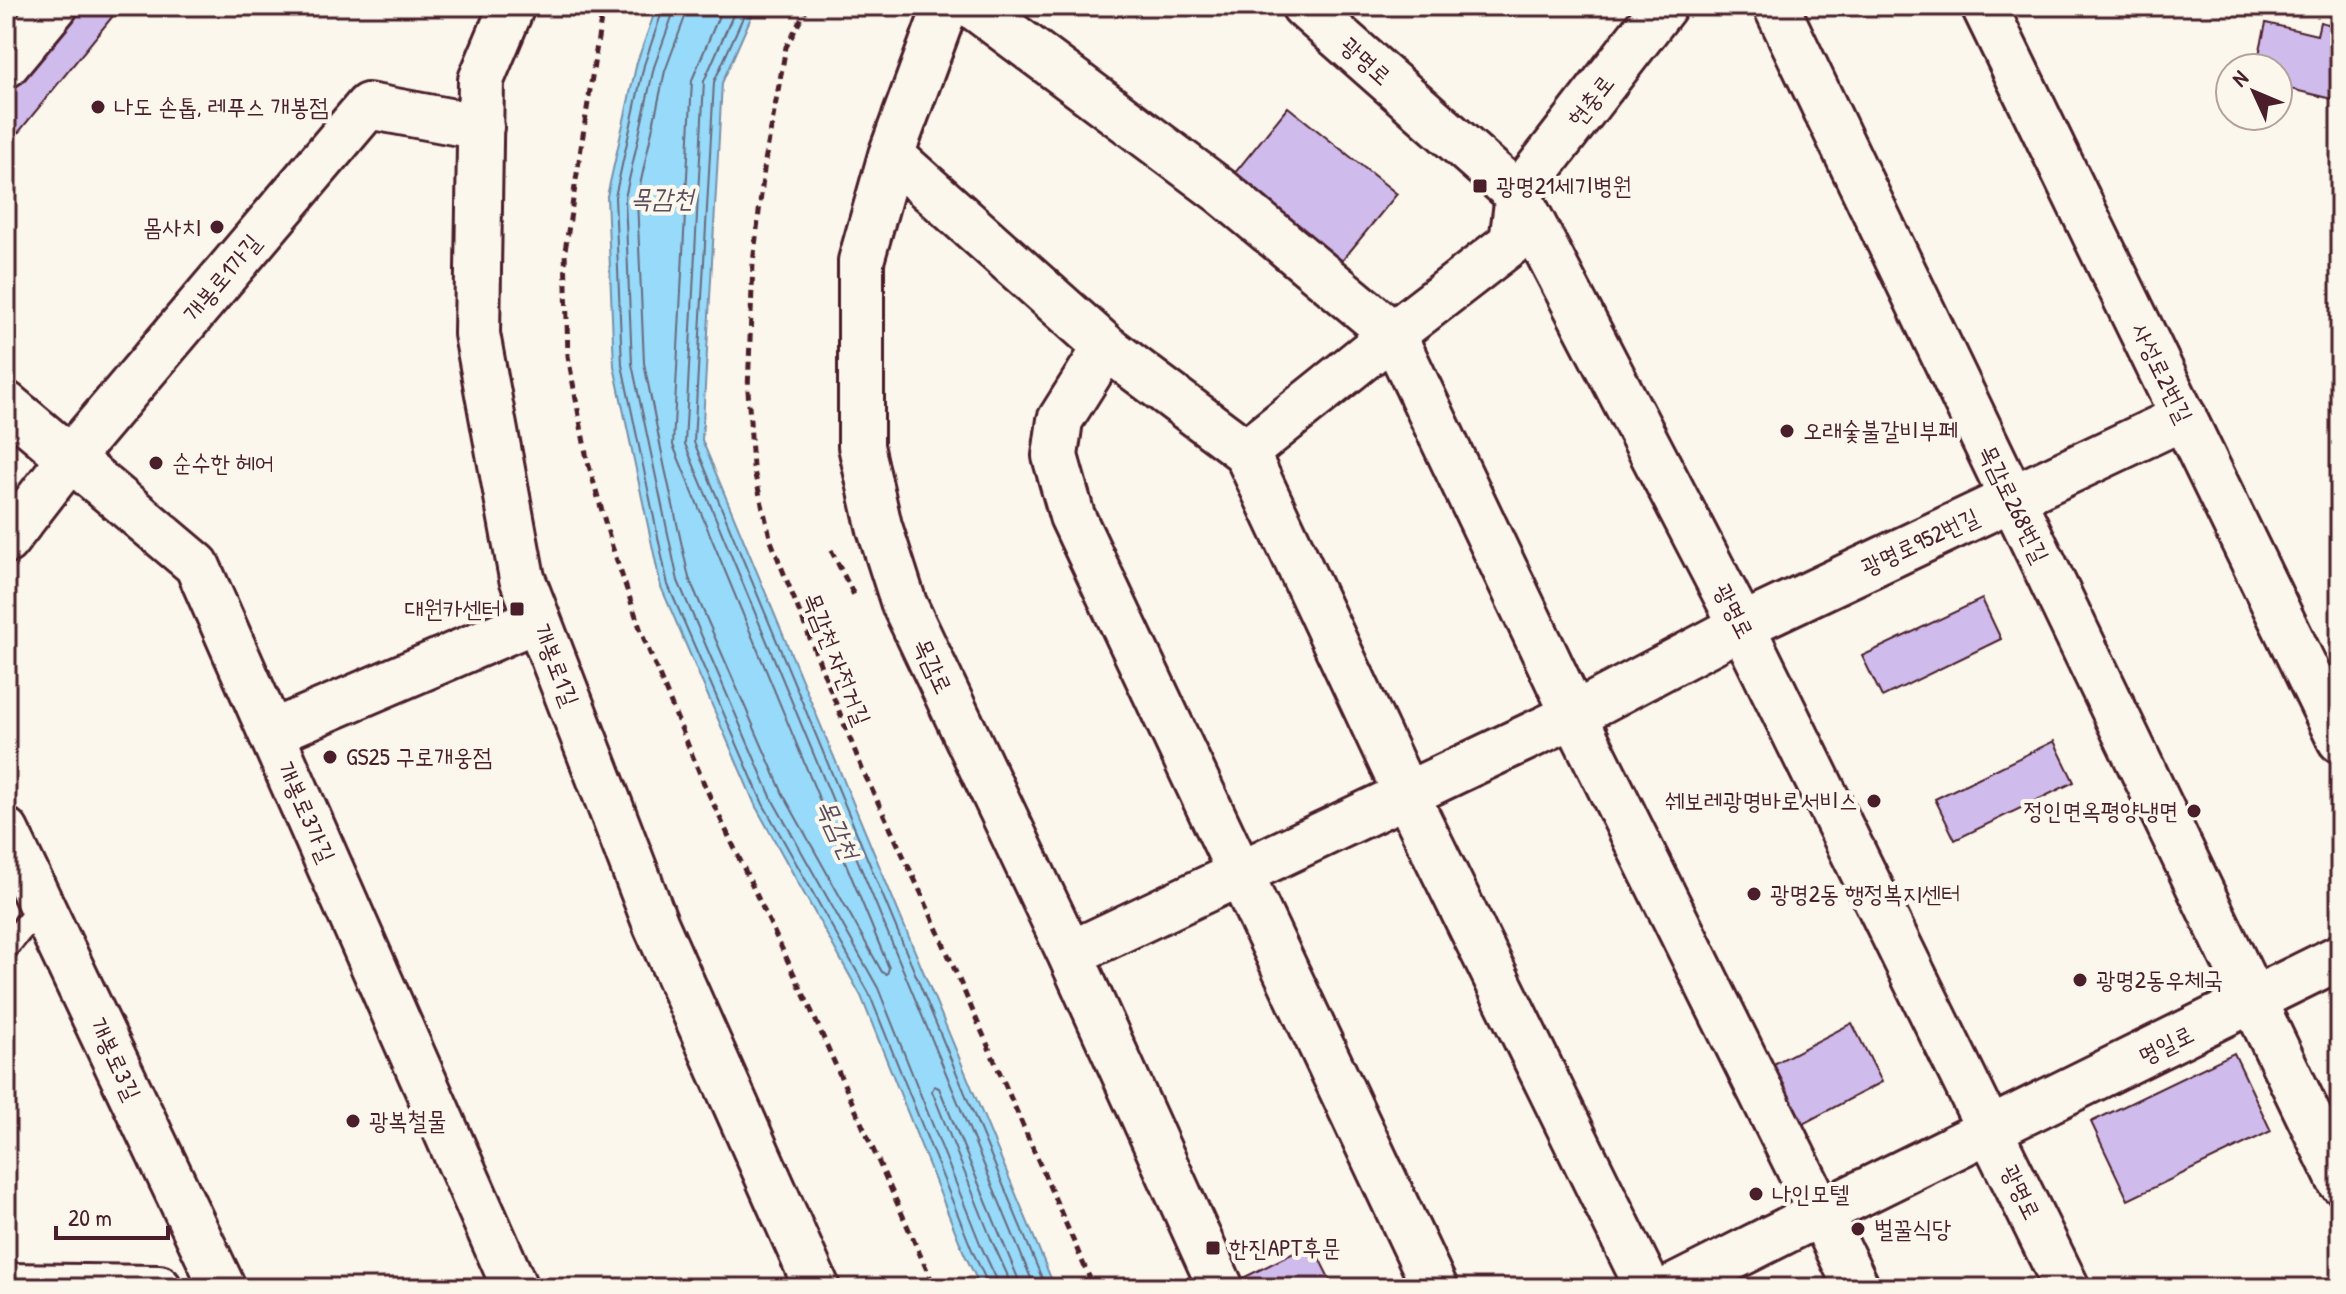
<svg xmlns="http://www.w3.org/2000/svg" width="2346" height="1294" font-family="'Patrick Hand','Poor Story',sans-serif">
<style>
.water{fill:#97daf9;stroke:#788fa7;stroke-width:2}
.lines{fill:none;stroke-linecap:round;stroke-linejoin:round}
.shore{stroke:#696a7d;stroke-width:2}
.building{fill:#cfbbec;stroke:#4a1f2b;stroke-width:2}
.service-casing{stroke:#4a1f2b;stroke-width:28}
.minor-casing{stroke:#4a1f2b;stroke-width:50}
.tertiary-casing{stroke:#4a1f2b;stroke-width:50}
.secondary-casing{stroke:#4a1f2b;stroke-width:50}
.path{stroke:#4a1f2b;stroke-width:5;stroke-dasharray:8 6;stroke-linecap:butt}
.service{stroke:#fbf7ec;stroke-width:22}
.minor{stroke:#fbf7ec;stroke-width:44}
.tertiary{stroke:#fbf7ec;stroke-width:44}
.secondary{stroke:#fbf7ec;stroke-width:44}
.poi-dot{fill:#4a1f2b;stroke:#fbf7ec;stroke-width:3}
.labels{text-anchor:middle;stroke-width:8;stroke-linejoin:round;paint-order:stroke}
.street-label{font-size:24px;fill:#4a1f2b;stroke:#fbf7ec}
.poi-label{font-size:24px;fill:#4a1f2b;stroke:#fbf7ec;text-anchor:start}
.water-label{font-size:26px;font-style:italic;fill:#5d4e5e;stroke:#fbf7ec}
</style>
<rect width="100%" height="100%" fill="#fbf7ec"/>
<filter id="ink" filterUnits="userSpaceOnUse"><feTurbulence type="fractalNoise" baseFrequency=".0125" numOctaves="2"/><feDisplacementMap in="SourceGraphic" scale="16" xChannelSelector="R" yChannelSelector="G"/><feConvolveMatrix kernelMatrix="1 2 1 2 8 2 1 2 1" color-interpolation-filters="sRGB"/></filter>
<g filter="url(#ink)">
<path class="water" d="M657 6H756L722 83 702 440 1055 1288H981L964 1253 861 996 756 807 661 587 614 366 607 196 637 62Z"/>
<g class="lines">
<path class="shore" d="M664 6 644 65 615 197 622 365 668 585 763 804 869 993 972 1250 987 1282V1288
M674 6 673 14 654 67 625 198 632 364 678 581 772 799 878 988 981 1246 996 1278 998 1288
M686 6 685 17 665 71 637 199 644 363 664 464 689 578 783 794 882 972 887 974 889 968 673 445 692 80 723 6
M737 6 704 81 685 444 1035 1288
M748 6 714 82 694 442 1046 1288
M1010 1288 1007 1274 992 1241 932 1091 934 1086 939 1088 1022 1288"/>
</g>
<path class="building" d="M6 6H121L6 148Z
M2320 22 2340 27 2337 44 2340 45V101L2278 86V68H2256L2266 23 2317 35Z
M1288 107 1397 194 1342 261 1234 174Z
M1982 599 2001 639 1882 697 1862 656Z
M2054 741 2074 782 1955 840 1935 799Z
M1852 1023 1882 1082 1799 1126 1768 1067Z
M2234 1053 2271 1131 2128 1200 2091 1122Z
M1312 1244 1334 1288H1248L1243 1278Z"/>
<g class="lines">
<defs>
<path id="service" d="M6 948 42 905"/>
<path id="minor" d="M512 6 481 80 477 334 522 578 656 925 817 1288
M946 6 891 155 861 261V446L879 526 904 604 1070 954 1221 1288
M973 6 1222 192 1393 334 1574 715 1742 626 2184 417
M1776 6 2340 1181
M1984 6 2340 740
M6 65 55 6
M891 155 1106 347 1246 452 1406 794 1648 1288
M1106 347 1060 420 1055 456 1072 516 1435 1288
M6 404 197 565 515 1288
M1246 452 1393 334 1512 242 1518 195
M6 541 70 458 368 106 481 127
M271 733 538 619
M6 831 223 1288
M1070 954 1574 715 1821 1213 1672 1288
M6 1286 159 1288
M1857 1288 1821 1213 2340 957"/>
<path id="tertiary" d="M1518 195 1664 6"/>
<path id="secondary" d="M1304 6 1518 195 1742 626 2067 1288"/>
</defs>
<use href="#service" class="service-casing"/>
<use href="#minor" class="minor-casing"/>
<use href="#tertiary" class="tertiary-casing"/>
<use href="#secondary" class="secondary-casing"/>
<path class="path" d="M603 6 565 251 568 356 587 459 612 546 642 634 705 786 811 1010 935 1288
M808 6 786 47 765 161 753 263 748 390 753 467 771 541 863 771 922 895 1094 1288
M831 550 855 597"/>
<use href="#service" class="service"/>
<use href="#minor" class="minor"/>
<use href="#tertiary" class="tertiary"/>
<use href="#secondary" class="secondary"/>
</g>
</g>
<g class="poi-dot">
<circle cx="98" cy="107" r="8"/>
<rect x="1472" y="178" width="16" height="16" rx="4"/>
<circle cx="217" cy="227" r="8"/>
<circle cx="1787" cy="431" r="8"/>
<circle cx="156" cy="463" r="8"/>
<rect x="509" y="601" width="16" height="16" rx="4"/>
<circle cx="330" cy="757" r="8"/>
<circle cx="1874" cy="801" r="8"/>
<circle cx="2194" cy="811" r="8"/>
<circle cx="1754" cy="894" r="8"/>
<circle cx="2080" cy="980" r="8"/>
<circle cx="353" cy="1121" r="8"/>
<circle cx="1756" cy="1194" r="8"/>
<circle cx="1858" cy="1229" r="8"/>
<rect x="1205" y="1240" width="16" height="16" rx="4"/>
</g>
<g class="labels">
<g class="street-label">
<text transform="translate(1366 61) rotate(42)" y="8">광명로</text>
<text transform="translate(1591 101) rotate(-52)" y="8">현충로</text>
<text transform="translate(222 278) rotate(-50)" y="8">개봉로1가길</text>
<text transform="translate(2162 373) rotate(64)" y="8">사성로2번길</text>
<text transform="translate(2014 504) rotate(64)" y="8">목감로268번길</text>
<text transform="translate(1920 542) rotate(-25)" y="8">광명로952번길</text>
<text transform="translate(1734 611) rotate(63)" y="8">광명로</text>
<text transform="translate(837 659) rotate(68)" y="8">목감천 자전거길</text>
<text transform="translate(556 665) rotate(69)" y="8">개봉로1길</text>
<text transform="translate(933 666) rotate(65)" y="8">목감로</text>
<text transform="translate(306 812) rotate(66)" y="8">개봉로3가길</text>
<text transform="translate(2166 1045) rotate(-26)" y="8">명일로</text>
<text transform="translate(115 1059) rotate(65)" y="8">개봉로3길</text>
<text transform="translate(2021 1192) rotate(64)" y="8">광명로</text>
</g>
<g class="poi-label">
<text x="114" y="115">나도 손톱, 레푸스 개봉점</text>
<text x="1496" y="194">광명21세기병원</text>
<text x="201" y="235" text-anchor="end">몸사치</text>
<text x="1803" y="439">오래숯불갈비부페</text>
<text x="172" y="471">순수한 헤어</text>
<text x="501" y="617" text-anchor="end">대원카센터</text>
<text x="346" y="765">GS25 구로개웅점</text>
<text x="1858" y="809" text-anchor="end">쉐보레광명바로서비스</text>
<text x="2178" y="819" text-anchor="end">정인면옥평양냉면</text>
<text x="1770" y="902">광명2동 행정복지센터</text>
<text x="2096" y="988">광명2동우체국</text>
<text x="369" y="1129">광복철물</text>
<text x="1772" y="1202">나인모텔</text>
<text x="1874" y="1237">벌꿀식당</text>
<text x="1229" y="1256">한진APT후문</text>
</g>
<g class="water-label">
<text x="662" y="207">목감천</text>
<text transform="translate(838 829) rotate(65)" y="9">목감천</text>
</g>
</g>
<rect width="2346" height="1294" fill="none" stroke="#fbf7ec" stroke-width="32"/>
<rect x="16" y="16" width="2314" height="1262" fill="none" stroke="#4a1f2b" stroke-width="3" filter="url(#ink)"/>
<g transform="translate(2254 92) rotate(314)"><circle r="38" fill="#fbf7ec" stroke="#b4a19f" stroke-width="2"/>
<path d="M0-6L14 30L0 20L-14 30Z" fill="#4a1f2b"/>
<text y="-12" font-size="22" font-weight="bold" text-anchor="middle" fill="#4a1f2b">N</text>
</g>
<path d="M56 1226v12h112v-12" fill="none" stroke="#4a1f2b" stroke-width="4"/>
<text x="68" y="1226" font-size="24" fill="#4a1f2b" stroke="#fbf7ec" stroke-width="6" paint-order="stroke">20 m</text>
</svg>
